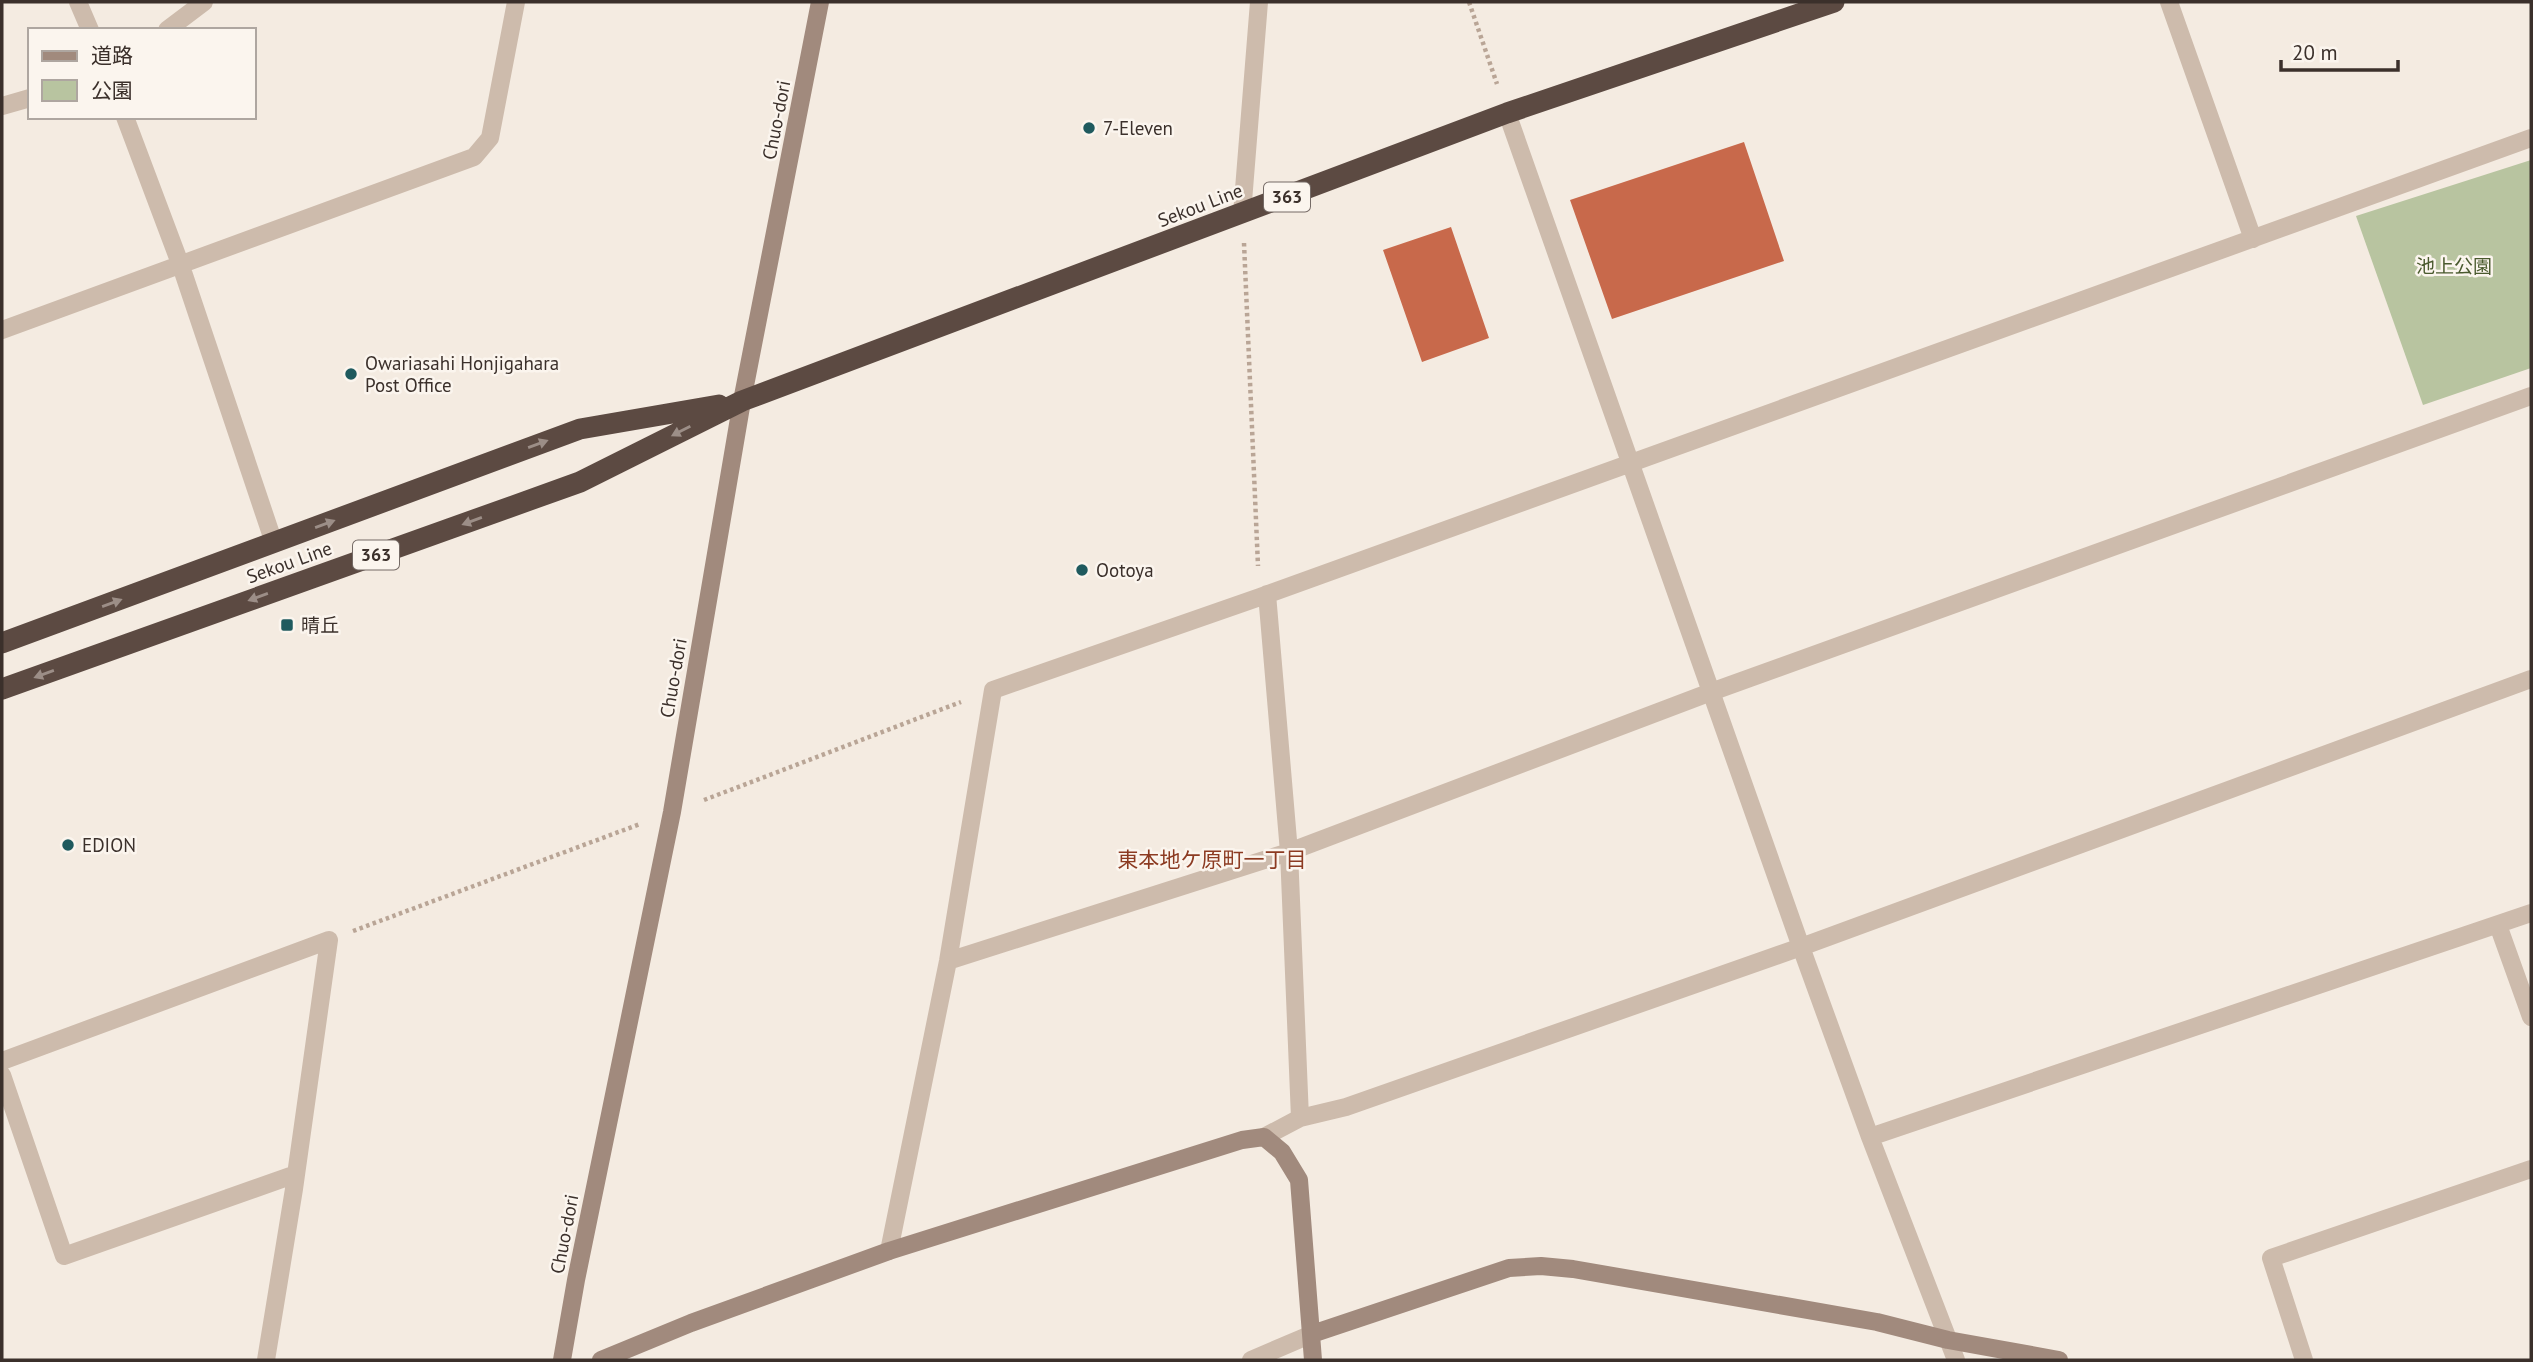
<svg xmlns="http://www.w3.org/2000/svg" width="2533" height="1362" font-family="'PT Sans','Noto Sans JP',sans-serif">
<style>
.green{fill:#b8c4a0}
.building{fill:#c8694b}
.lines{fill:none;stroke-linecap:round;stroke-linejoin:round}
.path{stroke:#b9a596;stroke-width:4.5;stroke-dasharray:3.5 3.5;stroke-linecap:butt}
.street{stroke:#cdbbac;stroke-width:18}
.secondary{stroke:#a18a7d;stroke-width:18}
.highway{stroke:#5c4a42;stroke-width:21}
.oneway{fill:#9c8e87}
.poi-dot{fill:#1f5a5e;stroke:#fbf5ee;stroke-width:2.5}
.labels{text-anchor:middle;stroke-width:5;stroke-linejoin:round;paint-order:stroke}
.shield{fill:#fbf5ee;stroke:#756b66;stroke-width:2}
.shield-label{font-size:18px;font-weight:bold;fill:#3b302b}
.street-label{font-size:19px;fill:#3b302b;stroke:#fbf5ee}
.poi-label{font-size:19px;fill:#3b302b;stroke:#fbf5ee;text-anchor:start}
.park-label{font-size:19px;fill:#4a5a2e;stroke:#fbf5ee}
.neighbourhood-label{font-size:21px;fill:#8c3b22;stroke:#fbf5ee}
</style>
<rect width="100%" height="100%" fill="#f4ebe1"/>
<path class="green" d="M2531 160V368L2423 405 2356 216Z"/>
<path class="building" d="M1744 142 1784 261 1612 319 1570 200Z
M1451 227 1489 338 1422 362 1383 250Z"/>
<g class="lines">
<path class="path" d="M1469 2 1497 84
M1244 243 1258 566
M704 800 961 702
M353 931 640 824"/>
<path class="street" d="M78 2 90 30
M2169 2 2253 239
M167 30 204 2
M2 106 30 98
M1507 113 1801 947 1870 1137 1956 1360
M125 117 181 266 274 543
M1242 214 1259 2
M2 330 474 157 490 138 516 2
M1267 594 1289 852 1300 1118
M2498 925 2531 1017
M948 961 1289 852 1711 692 2531 396
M2 1061 329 940 294 1189 266 1360
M2 1075 64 1256 296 1174
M1264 1137 1300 1118 1346 1107 1801 947 2531 679
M1870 1137 2531 913
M889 1251 948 961 993 690 1260 597 2531 138
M1251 1360 1312 1334
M2304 1360 2271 1258 2531 1169"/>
<path class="secondary" d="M1312 1334 1509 1268 1541 1266 1573 1269 1877 1322 1948 1340 2059 1360
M562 1360 576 1280 672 812 742 401 820 2
M601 1360 691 1323 889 1251 1242 1140 1264 1137 1282 1152 1299 1180 1313 1360"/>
<path class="highway" d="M2 643 580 429 719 405
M2 689 580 482 742 401 1507 113 1834 2"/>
</g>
<defs><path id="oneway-solid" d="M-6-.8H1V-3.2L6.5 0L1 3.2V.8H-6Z" transform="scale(1.75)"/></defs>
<g class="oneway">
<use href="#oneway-solid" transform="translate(681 431) rotate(153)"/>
<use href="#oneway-solid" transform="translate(538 444) rotate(-20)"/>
<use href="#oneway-solid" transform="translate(472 521) rotate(160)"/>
<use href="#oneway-solid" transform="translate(325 524) rotate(-20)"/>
<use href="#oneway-solid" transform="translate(258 597) rotate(160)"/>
<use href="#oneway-solid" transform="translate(112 603) rotate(-20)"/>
<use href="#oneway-solid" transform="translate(44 674) rotate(160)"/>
</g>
<g class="poi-dot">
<circle cx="1089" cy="128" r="7"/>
<circle cx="351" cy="374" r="7"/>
<circle cx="1082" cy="570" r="7"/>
<rect x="280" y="618" width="14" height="14" rx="3.5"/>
<circle cx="68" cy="845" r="7"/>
</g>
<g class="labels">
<g class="shield">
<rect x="1264" y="182.5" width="46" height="29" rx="5"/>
<rect x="353" y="540.5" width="46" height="29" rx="5"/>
</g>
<g class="shield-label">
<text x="1287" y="203">363</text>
<text x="376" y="561">363</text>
</g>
<g class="street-label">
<text transform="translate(776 120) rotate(-79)" y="7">Chuo-dori</text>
<text transform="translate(1200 205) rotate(-21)" y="7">Sekou Line</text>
<text transform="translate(289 562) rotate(-20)" y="7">Sekou Line</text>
<text transform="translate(673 678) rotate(-80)" y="7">Chuo-dori</text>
<text transform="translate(564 1234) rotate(-79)" y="7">Chuo-dori</text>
</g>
<g class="poi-label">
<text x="1103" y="135">7-Eleven</text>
<text x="365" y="370">Owariasahi Honjigahara<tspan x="365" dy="22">Post Office</tspan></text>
<text x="1096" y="577">Ootoya</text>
<text x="301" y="632">晴丘</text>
<text x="82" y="852">EDION</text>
</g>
<g class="park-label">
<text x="2454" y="273">池上公園</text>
</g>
<g class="neighbourhood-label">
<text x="1212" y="867">東本地ケ原町一丁目</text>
</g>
</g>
<rect width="2533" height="1362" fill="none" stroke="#3b302b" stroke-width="7"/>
<rect x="28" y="28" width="228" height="91" fill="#fbf5ee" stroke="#aea6a0" stroke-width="2"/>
<rect x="42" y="51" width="35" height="10" fill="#a18a7d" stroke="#aea6a0" stroke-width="2"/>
<text x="91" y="63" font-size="21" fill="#3b302b">道路</text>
<rect x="42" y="80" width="35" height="21" fill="#b8c4a0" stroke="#aea6a0" stroke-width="2"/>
<text x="91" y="98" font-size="21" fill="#3b302b">公園</text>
<path d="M2281 60v10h117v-10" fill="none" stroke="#3b302b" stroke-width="3.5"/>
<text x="2292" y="60" font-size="21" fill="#3b302b" stroke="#fbf5ee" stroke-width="5" paint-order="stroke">20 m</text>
</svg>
